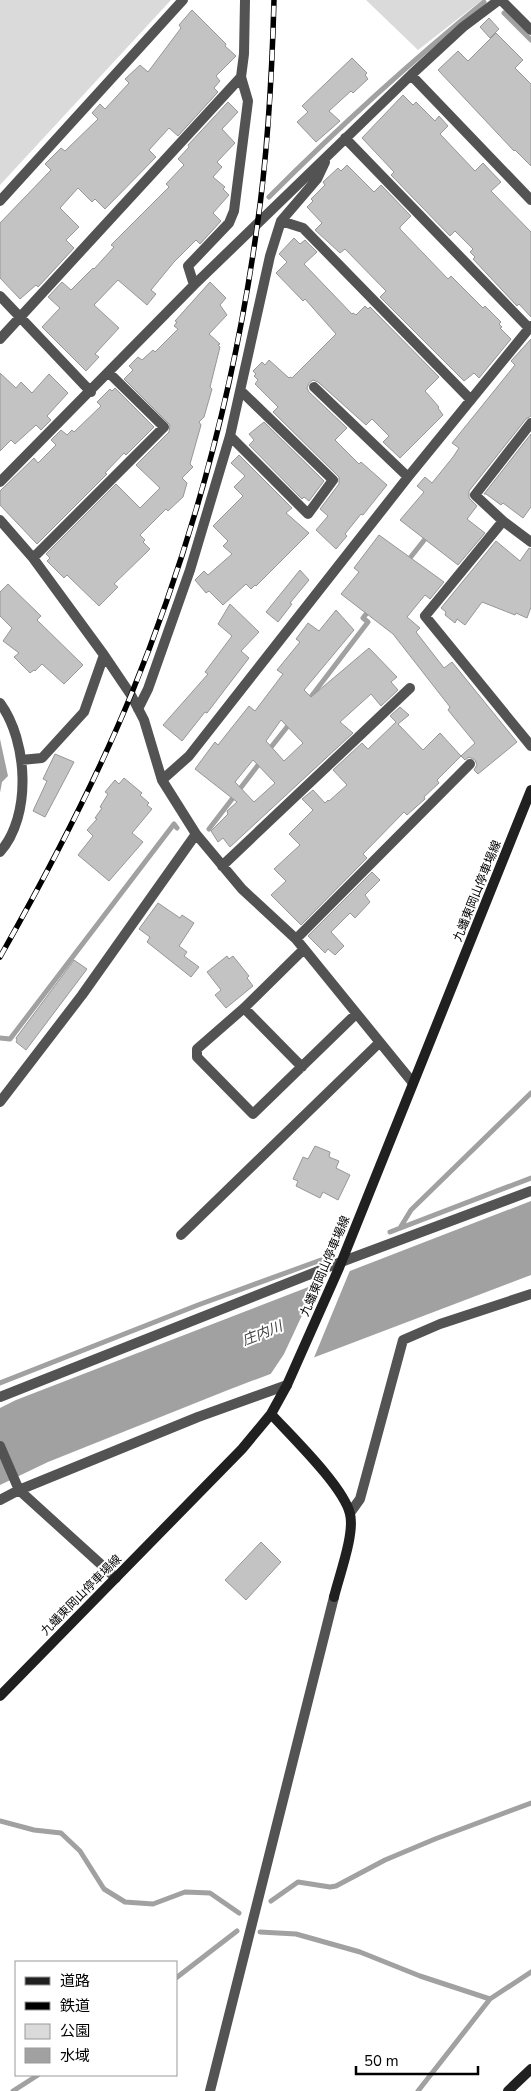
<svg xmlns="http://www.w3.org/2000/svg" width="531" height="2091" font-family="'Nunito Sans','Noto Sans JP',sans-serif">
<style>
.green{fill:#dadada}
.water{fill:#a1a1a1}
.pier{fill:#fff}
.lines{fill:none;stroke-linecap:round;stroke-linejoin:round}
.stream{stroke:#a1a1a1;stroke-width:5}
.building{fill:#c3c3c3;stroke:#979797;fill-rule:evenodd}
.street{stroke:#535353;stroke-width:10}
.secondary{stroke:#202020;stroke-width:10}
.rail-casing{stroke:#000;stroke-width:5.5}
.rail{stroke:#fff;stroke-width:4;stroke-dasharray:11;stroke-linecap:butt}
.labels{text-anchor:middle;stroke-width:4;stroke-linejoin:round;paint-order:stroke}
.street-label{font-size:12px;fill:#000;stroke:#fff}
.water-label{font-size:14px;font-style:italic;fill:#424242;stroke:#fff}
</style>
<rect width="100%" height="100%" fill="#fff"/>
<path class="green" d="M0 0H171L0 185Z
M366 0H482L418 50Z"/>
<path class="water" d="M0 739 8 776 2 782 0 793Z
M531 1201V1275L228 1390 48 1462 0 1485V1408L16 1400Z"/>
<path class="pier" d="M351 1268 313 1360 268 1378 284 1354 318 1281Z"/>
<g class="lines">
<path class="stream" d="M504 13 531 40
M269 197C338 128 409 63 484 2
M406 563 429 534
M307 702 368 622 363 618 370 609
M268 751 291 722
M209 829 262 760
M0 1038 10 1039 174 824 177 828
M400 1228 411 1210 531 1093
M390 1232 531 1178
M0 1383 198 1305 321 1260
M0 1821 34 1830 61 1833 80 1851 104 1889 125 1902 153 1904 185 1892 210 1893 239 1913
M271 1901 298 1882 330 1887 336 1886 385 1860 435 1839 531 1803
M260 1932 296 1934 360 1952 420 1976 490 1999
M176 1978 237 1931
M13 2091 38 2075
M418 2091 490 1999 531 1972"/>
</g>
<path class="building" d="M192 10 226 44 225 46 236 56 216 76 220 81 214 88 218 92 178 136 169 128 149 150 156 157 105 209 95 199 92 202 78 188 60 208 79 227 66 240 74 248 38 287 36 285 20 299 0 278V223L51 170 45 164 61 148 65 151 98 119 92 113 100 104 105 109 129 83 125 79 140 65 148 72 181 28 179 25Z
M489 18 499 29 490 38 480 27Z
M496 33 523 60 515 68 531 84V166L515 150 514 151 438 70 458 51 468 61Z
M352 58 367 73 365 75 368 79 353 93 351 91 329 111 340 121 316 142 297 122 308 112 302 106Z
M403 95 413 105 416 102 435 121 439 116 448 126 440 134 475 171 483 163 501 182 491 191 531 232V317L519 304 517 306 473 259 475 257 470 252 473 249 455 231 450 236 391 175 394 172 362 138Z
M228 102 238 112 222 129 235 143 217 162 222 167 213 177 225 187 223 189 229 195 213 213 221 221 200 244 196 240 174 262 151 290 156 294 147 305 118 280 94 305 119 328 95 354 99 357 86 371 42 327 60 308 48 297 62 282 71 290 93 268 94 269 114 247 111 245 169 187 166 184 184 165 178 159 189 147 188 145Z
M347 165 374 192 381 185 411 216 400 227V229L448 279 451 276 483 308 485 306 501 322 499 324 502 327 500 328 511 339 479 378 474 373 464 381 380 297 386 291 345 249 340 253 315 230 322 223 307 207 313 201 311 199 325 185 323 182 338 168 341 171Z
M294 238 300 244 305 240 317 252 304 264 352 314 353 313 356 315 365 306 368 309 370 307 439 377 425 391 439 407 438 408 443 415 400 458 383 442 389 436 372 419 366 425 318 382 313 380 309 383 307 388 309 392 347 428 335 440 359 464 361 462 387 485 363 515 361 514 345 534 347 536 336 549 316 530 328 516 320 509 339 484V477L273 412 278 407 255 384 258 380 254 376 256 374 253 371 262 362 265 365 269 360 289 378 290 377 292 378 336 334 305 299 303 301 276 273 287 262 279 254Z
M210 282 226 298 220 305 227 315 209 334 220 344 218 345 220 347 210 387 212 389 204 417 199 422 201 425 190 464 193 467 182 478 187 483 183 497 168 511 166 509 140 535 145 540 143 542 150 549 114 584 118 587 99 606 67 575 64 578 47 561 50 558 46 554 116 484 140 508 160 488 136 465 169 432 170 425 124 379 133 370 129 366 138 357 142 360 153 350 155 352 178 329 174 326 177 322 175 321Z
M531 339V416L526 419 469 491V498L477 506 467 519 485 533 458 565 400 520 424 492 417 486 425 477 432 483 453 457 459 448 452 443 515 365 511 361Z
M0 373 16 388 21 382 32 393 49 374 68 393 47 416 51 420 41 430 36 425 15 444 11 440 0 451Z
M115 388 154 427 126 455 124 453 105 473 107 474 37 544 0 505V491L34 458 38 463 56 445 51 440 61 430 67 435 72 430 74 432 101 406 97 402 110 389 112 391Z
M264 422 324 481 309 501 304 497 302 499 249 445 254 440 249 434Z
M531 434V507L523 518 503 503 501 505 486 494H484Z
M239 455 292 508 286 513 309 533 256 586 255 585 251 589 246 584 223 605 209 591 206 593 195 580 204 571 208 575 232 554 223 546 228 541 213 526 243 496 234 487 245 476 231 463Z
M379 535 444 582 430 599 425 595 407 617 420 628 416 632 444 668 452 662 517 742 478 774 474 770 477 765 475 760 469 757 465 760 461 756 475 743 448 710 450 707 393 634 341 594 359 572 354 568Z
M496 541 520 561 529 548 531 549V607L527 618 516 613 515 615 482 602 465 625 457 619 455 623 445 615 446 612 441 608Z
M300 570 309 580 290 603 292 604 278 622 266 612Z
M8 584 41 616 37 620 83 665 64 684 42 664 35 671 34 670 30 673 14 657 19 653 3 641 12 628 0 616V592Z
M230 604 259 632 241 651 249 658 207 713 205 712 182 741 163 725 208 674 205 672 232 636 218 624Z
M336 610 354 630 304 690 311 697 369 648 397 677 391 682 398 690 381 706 371 694 340 722 353 733 230 847 223 838 218 842 211 831 228 814 227 811 237 802 195 769 215 742 218 745 249 706 255 711 283 674 277 670 300 642 296 639 308 623 319 631ZM281 720 303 743 284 761 266 741ZM253 760 275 783 254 802 235 782Z
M400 707 409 715 398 724 423 750 440 733 461 756 437 780 439 783 424 797 425 799 407 815 404 812 363 854 367 858 301 925 271 895 286 881 274 869 300 845 289 834 313 810 302 799 313 790 325 803 328 800 329 801 347 785 333 770 362 743 368 749 396 722 390 716Z
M55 754 74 762 45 817 33 811 47 781 43 779Z
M124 778 142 793 140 795 149 803 147 805 152 809 132 833 143 842 109 881 78 855 93 836 87 830 97 819 95 818 102 808 100 807 108 794 105 792 115 780 119 784Z
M372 872 380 880 365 895 370 902 355 918 350 913 331 932 344 946 335 955 328 949 325 953 308 936Z
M158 903 180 918 182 915 194 923 179 946 187 952 184 956 199 967 191 977 147 942 150 937 139 929Z
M227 956 229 959 233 956 249 976 247 978 253 986 226 1008 215 995 221 990 207 972Z
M74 960 87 969 26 1050 16 1042 17 1040 16 1038Z
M315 1146 330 1152 329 1157 339 1161 336 1168 350 1175 338 1200 323 1192 320 1198 296 1186 298 1181 293 1179 303 1157 308 1159Z
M261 1542 281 1562 246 1600 225 1580Z"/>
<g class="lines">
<path class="street" d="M501 0 531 30
M411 75 531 200
M345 138 529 328
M0 201 183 0
M281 221 303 228 471 400
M194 285 188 266 229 223 234 211 248 101 241 77 244 54 245 0
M0 296 91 392
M0 339 241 77
M314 387 408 477
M230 436 308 514 333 480 241 391
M0 482 194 285 411 75 463 27 499 0
M0 520 33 558 104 655 131 695 144 720 162 780 196 834 242 889 296 939 413 1083
M503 521 475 495 531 423
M531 542 503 521 425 616 531 746
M33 558 164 427 109 373
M0 703C28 741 32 816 0 852
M138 709 148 689 190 570 230 436 270 256 281 221 317 179 325 162
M21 760 42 758 84 712 104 655
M162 780 189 756 408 477 531 326
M222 866 410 688
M296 939 470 764
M304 949 244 1008 197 1049V1057L253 1114 356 1014
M244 1008 302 1067
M0 1102 82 995 196 834
M181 1235 379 1043
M0 1397 341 1262 531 1191
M0 1446 19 1490 116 1578
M0 1500 19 1490 198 1417 287 1385
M350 1513 360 1499 403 1340 440 1324 531 1294
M210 2091 334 1597"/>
<path class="secondary" d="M271 1414C291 1436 344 1487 350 1514 355 1534 339 1576 334 1597
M0 1696 242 1449 271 1414 287 1385 339 1268 531 790
M508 2091 531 2069"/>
<defs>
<path id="rail" d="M0 957C48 872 94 785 131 695 192 546 235 386 257 227 268 152 272 76 274 0"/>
</defs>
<use href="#rail" class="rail-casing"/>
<use href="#rail" class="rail"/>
</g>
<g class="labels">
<g class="street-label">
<text transform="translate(477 891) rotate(-68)" y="4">九蟠東岡山停車場線</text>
<text transform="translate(325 1266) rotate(-67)" y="4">九蟠東岡山停車場線</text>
<text transform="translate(81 1595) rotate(-45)" y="4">九蟠東岡山停車場線</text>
</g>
<g class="water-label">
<text transform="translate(262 1333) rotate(-22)" y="5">庄内川</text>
</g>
</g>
<rect x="15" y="1961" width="162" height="115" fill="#ffffff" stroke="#999999"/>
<rect x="25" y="1977" width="25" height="8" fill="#202020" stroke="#999999"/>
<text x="60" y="1986" font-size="15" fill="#000000">道路</text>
<rect x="25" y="2002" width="25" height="8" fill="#000000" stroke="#999999"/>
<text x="60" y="2011" font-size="15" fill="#000000">鉄道</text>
<rect x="25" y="2024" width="25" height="15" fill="#dadada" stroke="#999999"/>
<text x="60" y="2036" font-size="15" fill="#000000">公園</text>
<rect x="25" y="2048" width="25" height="15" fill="#a1a1a1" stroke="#999999"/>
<text x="60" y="2061" font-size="15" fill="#000000">水域</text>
<path d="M356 2066v8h122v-8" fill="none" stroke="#000000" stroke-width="2.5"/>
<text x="364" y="2066" font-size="15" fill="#000000" stroke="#ffffff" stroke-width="4" paint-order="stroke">50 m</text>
</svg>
